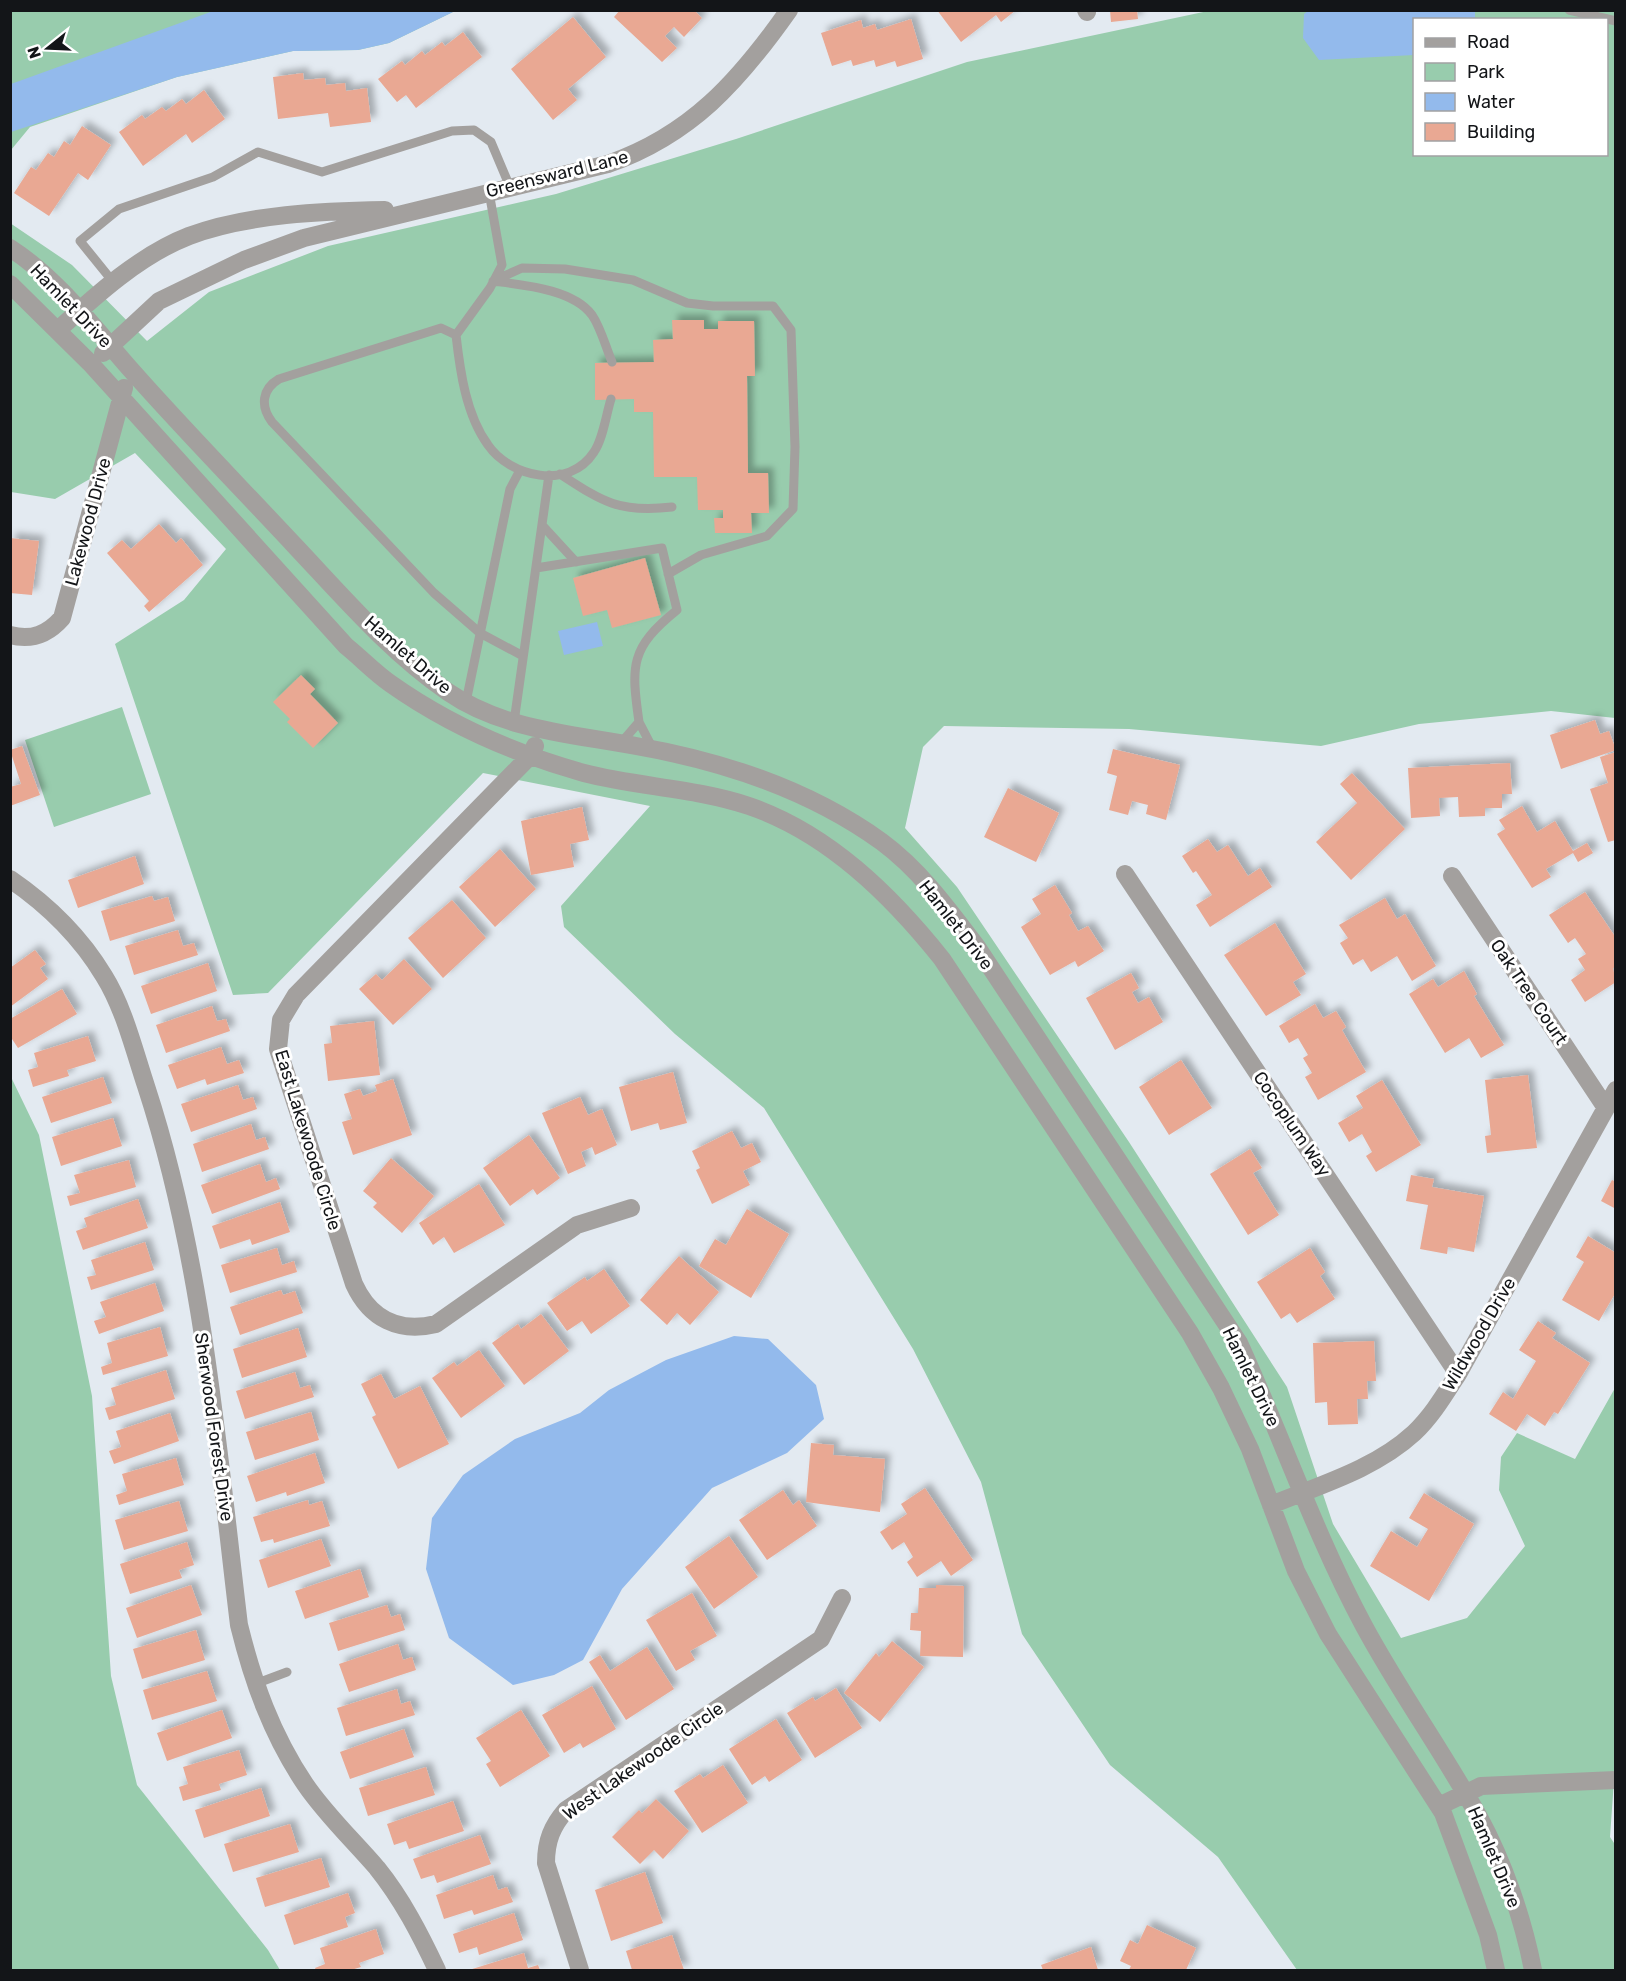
<svg xmlns="http://www.w3.org/2000/svg" width="1626" height="1981" font-family="Rubik,sans-serif">
<style>
.green{fill:#98ccad;fill-rule:evenodd}
.water{fill:#93baec}
.building{fill:#e9a893;filter:url(#shadow)}
.lines{fill:none;stroke-linecap:round;stroke-linejoin:round}
.lane{stroke:#a3a09e;stroke-width:9}
.street{stroke:#a3a09e;stroke-width:18}
.labels{text-anchor:middle;stroke-width:6;stroke-linejoin:round;paint-order:stroke}
.street-label{font-size:18px;fill:#131518;stroke:#fff}
</style>
<defs>
<filter id="shadow"><feDropShadow dx="5.5" dy="-5.5" stdDeviation="3" flood-color="#0004"/></filter>
</defs>
<rect width="100%" height="100%" fill="#e3eaf1"/>
<path class="green" d="M11 11H455L389 43 358 50 293 51 177 77 30 127 11 150Z
M1208 11H1615V718L1551 711 1419 724 1321 746 1129 729 944 726 923 747 905 828 957 887 1129 1142 1287 1387 1333 1524 1401 1638 1467 1618 1525 1546 1499 1490 1501 1457 1517 1433 1575 1459 1615 1388 1616 1752 1610 1837 1616 1846 1615 1970H1297L1218 1857 1110 1765 1022 1634 981 1482 913 1349 764 1108 675 1034 564 927 561 906 650 806 483 773 268 993 233 995 115 644 184 600 226 549 135 453 55 499 11 492 10 223 72 265 147 341 209 292 328 246 556 194 736 139 967 62ZM1414 20H1606V154H1414Z
M122 707 151 794 54 827 25 740Z
M11 1077 39 1135 92 1396 111 1676 137 1785 268 1950 280 1970H11Z"/>
<path class="water" d="M216 10H455V11L389 43 358 50 293 51 177 77 11 132V84Z
M1308 11H1475V19L1414 20V55L1319 60 1303 38 1304 14Z
M597 622 603 646 564 655 558 631Z
M734 1336 768 1339 816 1385 824 1419 787 1453 712 1488 622 1589 583 1660 554 1675 513 1685 449 1638 426 1569 432 1518 463 1475 515 1439 580 1413 609 1390 666 1360Z"/>
<path class="building" d="M620 10H694L702 18 684 37 674 27 665 36 677 48 662 62 614 17Z
M937 10H1016L1001 22 996 15 961 42Z
M1110 10H1137L1138 19 1111 22Z
M573 17 606 57 568 89 577 100 553 120 511 69Z
M911 19 923 59 897 67 895 61 876 67 874 60 853 66 851 60 832 66 821 33 861 20 863 28 875 24 877 30Z
M463 32 482 57 416 108 406 95 397 102 378 79 402 61 405 65 422 51 425 55 442 42 445 46Z
M303 73 304 80 325 78 326 85 345 83 346 91 367 88 371 122 330 127 328 113 278 119 273 77Z
M204 90 225 119 192 143 186 134 143 166 119 132 142 115 145 119 162 107 166 111 182 99 186 104Z
M82 126 111 145 88 180 78 173 49 216 14 193 31 167 36 170 48 153 54 157 64 141 70 145Z
M672 320H704V329H718V321H754L755 376H747L748 473H768L769 513H751L752 533H715L714 518H723V510H698L697 477H654L653 412H634V399L595 400V363L654 362 653 340 673 339Z
M159 524 176 543 181 538 203 565 149 612 144 606 149 601 107 553 122 540 131 549Z
M10 538 39 541 32 595 10 593Z
M645 558 661 615 612 628 607 610 583 616 573 578Z
M301 675 315 689 310 694 338 723 313 748 287 722 290 719 273 702Z
M1595 720 1600 734 1609 731 1616 750 1561 769 1550 735Z
M22 746 40 795 10 806V787L21 784 10 750Z
M1113 749 1180 765 1166 820 1146 814 1148 805 1132 801 1128 815 1109 810 1117 776 1107 773Z
M1616 752V840L1608 842 1590 789 1608 783 1600 757Z
M1510 763 1512 794H1502V808H1485V816L1459 817 1458 797 1439 798 1440 816 1411 818 1408 768Z
M1352 773 1405 829 1351 880 1316 842 1357 803 1340 784Z
M1008 788 1059 813 1036 862 984 837Z
M1522 806 1537 832 1555 821 1573 851 1587 843 1593 853 1578 862 1573 853 1546 869 1551 877 1532 888 1497 834 1505 829 1499 820Z
M582 807 589 840 570 844 574 867 531 875 521 821Z
M1208 839 1217 852 1228 845 1248 876 1260 868 1272 887 1210 927 1196 905 1212 895 1196 871 1193 873 1182 856Z
M500 849 536 889 495 927 459 887Z
M135 856 144 884 78 908 68 880Z
M1055 885 1072 913 1069 915 1078 931 1088 926 1104 951 1078 967 1075 961 1050 975 1021 927 1041 914 1032 899Z
M1585 892 1616 938V967L1613 968 1616 982 1585 1002 1571 980 1585 970 1578 959 1586 954 1575 938 1568 943 1549 915Z
M152 896 154 901 168 897 175 921 110 941 101 911Z
M1385 898 1397 919 1405 914 1436 966 1412 981 1397 956 1371 972 1363 959 1353 965 1340 943 1348 938 1339 925Z
M452 900 486 938 443 978 408 938Z
M1275 923 1306 974 1293 982 1301 995 1266 1016 1224 955Z
M178 930 183 946 194 943 198 955 134 975 125 946Z
M35 950 46 964 40 968 48 979 10 1007V968Z
M404 959 432 989 393 1025 359 989 376 974 382 980Z
M208 963 217 991 151 1014 141 986Z
M1464 971 1477 994 1474 996 1504 1045 1481 1058 1469 1038 1445 1053 1409 994 1433 979 1438 987Z
M1131 973 1139 988 1132 992 1138 1003 1149 997 1163 1022 1115 1050 1086 998Z
M62 989 77 1014 18 1048 10 1036V1019Z
M1315 1004 1323 1018 1336 1011 1346 1027 1342 1030 1366 1072 1318 1100 1305 1077 1312 1073 1303 1058 1308 1055 1298 1038 1289 1043 1279 1026Z
M212 1006 217 1021 226 1019 230 1031 166 1053 156 1025Z
M374 1021 380 1075 328 1081 324 1044 332 1043 330 1026Z
M88 1036 96 1061 67 1070 69 1076 33 1087 28 1070 38 1067 34 1053Z
M221 1047 227 1064 239 1060 244 1073 207 1085 205 1079 177 1089 168 1065Z
M1181 1060 1212 1108 1169 1135 1139 1087Z
M673 1072 687 1123 660 1130 658 1123 631 1131 619 1087Z
M1528 1075 1537 1148 1487 1153 1485 1136 1491 1135 1485 1080Z
M103 1077 112 1103 51 1123 42 1097Z
M393 1079 412 1135 353 1155 342 1122 352 1119 344 1094 360 1089 363 1096 377 1091 375 1085Z
M1382 1080 1421 1145 1376 1172 1366 1156 1372 1152 1362 1134 1349 1142 1338 1123 1363 1108 1356 1096Z
M238 1085 243 1100 253 1097 257 1109 191 1132 181 1104Z
M580 1097 588 1115 602 1109 617 1145 595 1155 592 1147 581 1152 586 1166 568 1174 542 1113Z
M113 1118 122 1146 61 1166 52 1137Z
M251 1124 256 1140 265 1137 269 1149 202 1172 193 1144Z
M732 1131 741 1148 752 1143 761 1162 743 1171 750 1185 712 1204 696 1170 700 1168 692 1151Z
M529 1135 560 1178 537 1195 533 1189 510 1206 483 1168Z
M1250 1149 1262 1168 1253 1173 1279 1215 1248 1235 1210 1174Z
M391 1158 434 1196 402 1233 373 1207 377 1203 363 1191Z
M129 1160 136 1187 70 1206 67 1196 80 1193 74 1175Z
M260 1164 266 1182 276 1178 280 1189 212 1214 201 1185Z
M1411 1175 1434 1179 1432 1187 1484 1196 1474 1252 1448 1247 1447 1254 1420 1249 1428 1205 1406 1201Z
M1612 1180 1616 1182V1209L1601 1201Z
M479 1184 505 1225 454 1253 444 1237 433 1245 419 1223Z
M138 1199 148 1228 83 1250 76 1231 87 1227 84 1218Z
M280 1202 290 1232 252 1245 250 1239 220 1249 212 1226Z
M747 1209 789 1234 751 1298 699 1266 715 1239 726 1245Z
M1588 1236 1616 1253V1292L1599 1321 1562 1300 1584 1262 1576 1257Z
M145 1242 154 1270 91 1290 87 1277 96 1275 91 1260Z
M277 1248 282 1265 294 1261 297 1272 230 1293 221 1265Z
M1310 1248 1325 1272 1320 1276 1335 1299 1297 1323 1290 1313 1281 1319 1257 1282Z
M679 1256 719 1292 690 1325 677 1313 667 1325 640 1300Z
M604 1269 630 1306 591 1334 582 1321 567 1331 547 1303 585 1277 587 1281Z
M155 1283 164 1311 99 1334 94 1321 106 1317 100 1302Z
M281 1290 283 1295 295 1291 303 1313 240 1335 230 1307Z
M541 1314 569 1351 524 1385 492 1343 518 1324 521 1329Z
M1538 1321 1556 1333 1552 1338 1590 1363 1558 1414 1554 1412 1545 1426 1527 1414 1516 1431 1489 1414 1503 1392 1513 1399 1536 1361 1519 1350Z
M160 1327 168 1356 103 1375 101 1367 112 1363 107 1343Z
M298 1328 307 1357 242 1378 233 1349Z
M1374 1341 1376 1381H1367L1368 1399H1357L1358 1424 1328 1425 1327 1402 1315 1403 1313 1343Z
M479 1350 505 1386 461 1418 432 1378 454 1362 457 1366Z
M166 1370 175 1399 109 1420 105 1408 116 1405 111 1388Z
M295 1372 300 1388 310 1385 314 1397 245 1419 236 1391Z
M381 1374 394 1399 420 1386 449 1444 398 1469 372 1417 376 1415 361 1384Z
M311 1412 319 1440 255 1460 246 1432Z
M170 1413 179 1441 114 1464 109 1451 121 1447 116 1431Z
M811 1443 834 1445 833 1455 885 1459 880 1512 806 1502Z
M315 1453 325 1483 287 1496 286 1492 256 1502 247 1476Z
M176 1458 184 1485 119 1505 116 1495 127 1491 122 1474Z
M925 1488 973 1560 951 1576 941 1561 917 1577 907 1562 913 1557 904 1542 892 1550 880 1532 907 1514 901 1504Z
M783 1490 793 1505 799 1500 817 1526 767 1560 739 1520Z
M1424 1493 1474 1524 1429 1601 1370 1566 1391 1531 1417 1547 1428 1529 1409 1518Z
M308 1500 309 1505 322 1501 330 1526 274 1543 273 1539 261 1542 253 1517Z
M179 1501 188 1531 124 1550 115 1520Z
M729 1536 758 1577 714 1609 685 1567Z
M321 1539 331 1566 268 1588 259 1560Z
M187 1542 194 1565 179 1570 182 1578 130 1594 120 1564Z
M360 1569 369 1597 305 1619 295 1591Z
M191 1585 202 1615 137 1638 126 1608Z
M936 1585 964 1586 963 1657 920 1656 921 1631 910 1630 911 1613H918L919 1588H936Z
M692 1593 717 1636 690 1651 695 1660 676 1671 646 1620Z
M387 1605 391 1617 400 1614 405 1630 338 1651 329 1623Z
M196 1630 205 1660 142 1679 133 1649Z
M892 1641 924 1667 880 1722 844 1693 876 1653 879 1657Z
M398 1644 403 1660 412 1657 416 1670 349 1692 339 1664Z
M647 1647 674 1689 626 1720 589 1662 600 1655 610 1671Z
M207 1671 217 1701 152 1720 143 1690Z
M592 1686 616 1729 583 1748 580 1743 564 1753 542 1715Z
M836 1688 862 1728 815 1758 787 1713 813 1697 815 1701Z
M397 1689 401 1704 410 1701 415 1715 346 1736 337 1708Z
M222 1710 232 1738 167 1761 157 1733Z
M521 1710 550 1756 500 1787 486 1764 491 1761 476 1738Z
M776 1719 802 1760 769 1782 765 1776 752 1785 729 1749Z
M404 1729 414 1757 350 1779 340 1752Z
M239 1750 247 1775 219 1784 221 1790 183 1801 179 1787 188 1784 183 1767Z
M723 1765 748 1803 702 1833 674 1791 700 1774 703 1778Z
M426 1767 435 1795 368 1816 359 1788Z
M261 1788 270 1816 204 1838 195 1810Z
M656 1799 689 1831 663 1859 654 1850 640 1864 612 1837 639 1810 642 1813Z
M453 1801 464 1831 409 1849 406 1841 394 1845 387 1824Z
M290 1824 299 1852 233 1872 224 1844Z
M480 1835 491 1864 437 1883 434 1875 421 1879 413 1859Z
M321 1858 330 1887 265 1907 256 1878Z
M645 1872 663 1923 611 1941 595 1890Z
M493 1875 498 1890 507 1887 513 1902 474 1915 472 1910 444 1919 436 1895Z
M348 1893 355 1913 345 1917 348 1927 294 1945 284 1915Z
M514 1913 523 1940 479 1955 477 1947 459 1953 453 1934Z
M1147 1925 1196 1948 1186 1970H1129L1131 1966 1120 1961 1130 1940 1138 1944Z
M376 1929 384 1954 359 1963 361 1967 351 1970H316L315 1968 325 1964 320 1948Z
M672 1935 684 1970H632L626 1951Z
M1091 1947 1098 1970H1043L1041 1965Z
M524 1953 528 1968 538 1965 540 1970H469Z"/>
<g class="lines">
<path class="lane" d="M1569 10 1616 21
M489 192 502 265 490 288 456 335C460 371 466 415 488 445 510 477 569 491 594 452 603 439 606 415 611 399
M493 281 522 268 565 269 633 280 687 303 713 306H773L791 330 795 447 793 509 767 536 701 555 668 574
M493 281C523 285 573 289 592 315 601 328 606 348 612 362
M114 283 80 241 119 209 213 177 258 152 322 172 452 131 474 130 491 142 510 187
M456 335 441 328 279 379C262 389 260 406 272 422L434 593 480 633 523 656
M560 474C603 502 619 513 672 507
M542 525 576 562
M536 568 662 548 677 610C630 648 631 665 639 722
M466 702 510 489 519 472
M514 722 549 475
M621 743 639 722 653 749
M255 1684 287 1672"/>
<path class="street" d="M1086 10 1087 12
M10 248C58 279 94 328 132 371 185 431 241 488 296 547 343 597 391 653 448 692 503 730 573 734 636 746 722 761 810 790 882 842 920 870 949 910 977 947L1239 1343C1282 1437 1315 1535 1364 1626 1399 1691 1443 1752 1479 1817 1504 1863 1523 1919 1533 1970
M10 284 90 363 346 646C361 658 375 673 391 684 449 725 516 754 584 773 638 787 695 788 749 806 828 833 891 895 942 959L1190 1333 1221 1388 1250 1449 1296 1571 1328 1634 1443 1813 1488 1935 1496 1970
M58 330C96 295 140 255 189 236 247 214 324 211 385 210
M103 353 159 301 244 260 304 238 608 164C691 135 739 81 789 10
M10 635C32 641 48 634 62 618L124 388
M535 746 531 755 296 995 281 1020 278 1049 354 1284C370 1319 399 1333 436 1324L577 1225 631 1208
M1125 874 1458 1374
M1452 876 1606 1108
M10 879C48 905 80 936 104 976 124 1008 134 1050 146 1086 203 1260 217 1444 239 1625 253 1682 272 1735 305 1784 326 1815 353 1840 377 1868 402 1899 420 1934 437 1970
M1271 1505C1320 1485 1375 1469 1414 1433 1432 1416 1445 1394 1458 1374L1616 1090
M1439 1806 1481 1786 1616 1780
M580 1970 546 1863C546 1841 552 1826 566 1810L821 1639 842 1598"/>
</g>
<g class="labels">
<g class="street-label">
<text transform="translate(557 174) rotate(-14)" y="6">Greensward Lane</text>
<text transform="translate(71 306) rotate(46)" y="6">Hamlet Drive</text>
<text transform="translate(88 522) rotate(-75)" y="6">Lakewood Drive</text>
<text transform="translate(408 655) rotate(41)" y="6">Hamlet Drive</text>
<text transform="translate(956 925) rotate(52)" y="6">Hamlet Drive</text>
<text transform="translate(1529 992) rotate(56)" y="6">Oak Tree Court</text>
<text transform="translate(1292 1124) rotate(56)" y="6">Cocoplum Way</text>
<text transform="translate(308 1140) rotate(73)" y="6">East Lakewoode Circle</text>
<text transform="translate(1479 1334) rotate(-60)" y="6">Wildwood Drive</text>
<text transform="translate(1251 1377) rotate(64)" y="6">Hamlet Drive</text>
<text transform="translate(214 1427) rotate(82)" y="6">Sherwood Forest Drive</text>
<text transform="translate(643 1761) rotate(-35)" y="6">West Lakewoode Circle</text>
<text transform="translate(1494 1857) rotate(67)" y="6">Hamlet Drive</text>
</g>
</g>
<rect width="1626" height="1981" fill="none" stroke="#131518" stroke-width="24"/>
<rect x="1413" y="18" width="195" height="138" fill="#ffffff" stroke="#a1a1a3" stroke-width="1.5"/>
<rect x="1425" y="38" width="30" height="9" fill="#a3a09e" stroke="#a1a1a3" stroke-width="1.5"/>
<text x="1467" y="48" font-size="18" fill="#131518">Road</text>
<rect x="1425" y="63" width="30" height="18" fill="#98ccad" stroke="#a1a1a3" stroke-width="1.5"/>
<text x="1467" y="78" font-size="18" fill="#131518">Park</text>
<rect x="1425" y="93" width="30" height="18" fill="#93baec" stroke="#a1a1a3" stroke-width="1.5"/>
<text x="1467" y="108" font-size="18" fill="#131518">Water</text>
<rect x="1425" y="123" width="30" height="18" fill="#e9a893" stroke="#a1a1a3" stroke-width="1.5"/>
<text x="1467" y="138" font-size="18" fill="#131518">Building</text>
<g transform="translate(48 48) rotate(252)" stroke="#ffffff" stroke-width="4.5" paint-order="stroke">
<path d="M0-4.5L10 22L0 15L-10 22Z" fill="#131518"/>
<text y="-9" font-size="16" font-weight="bold" text-anchor="middle" fill="#131518">N</text>
</g>
</svg>
